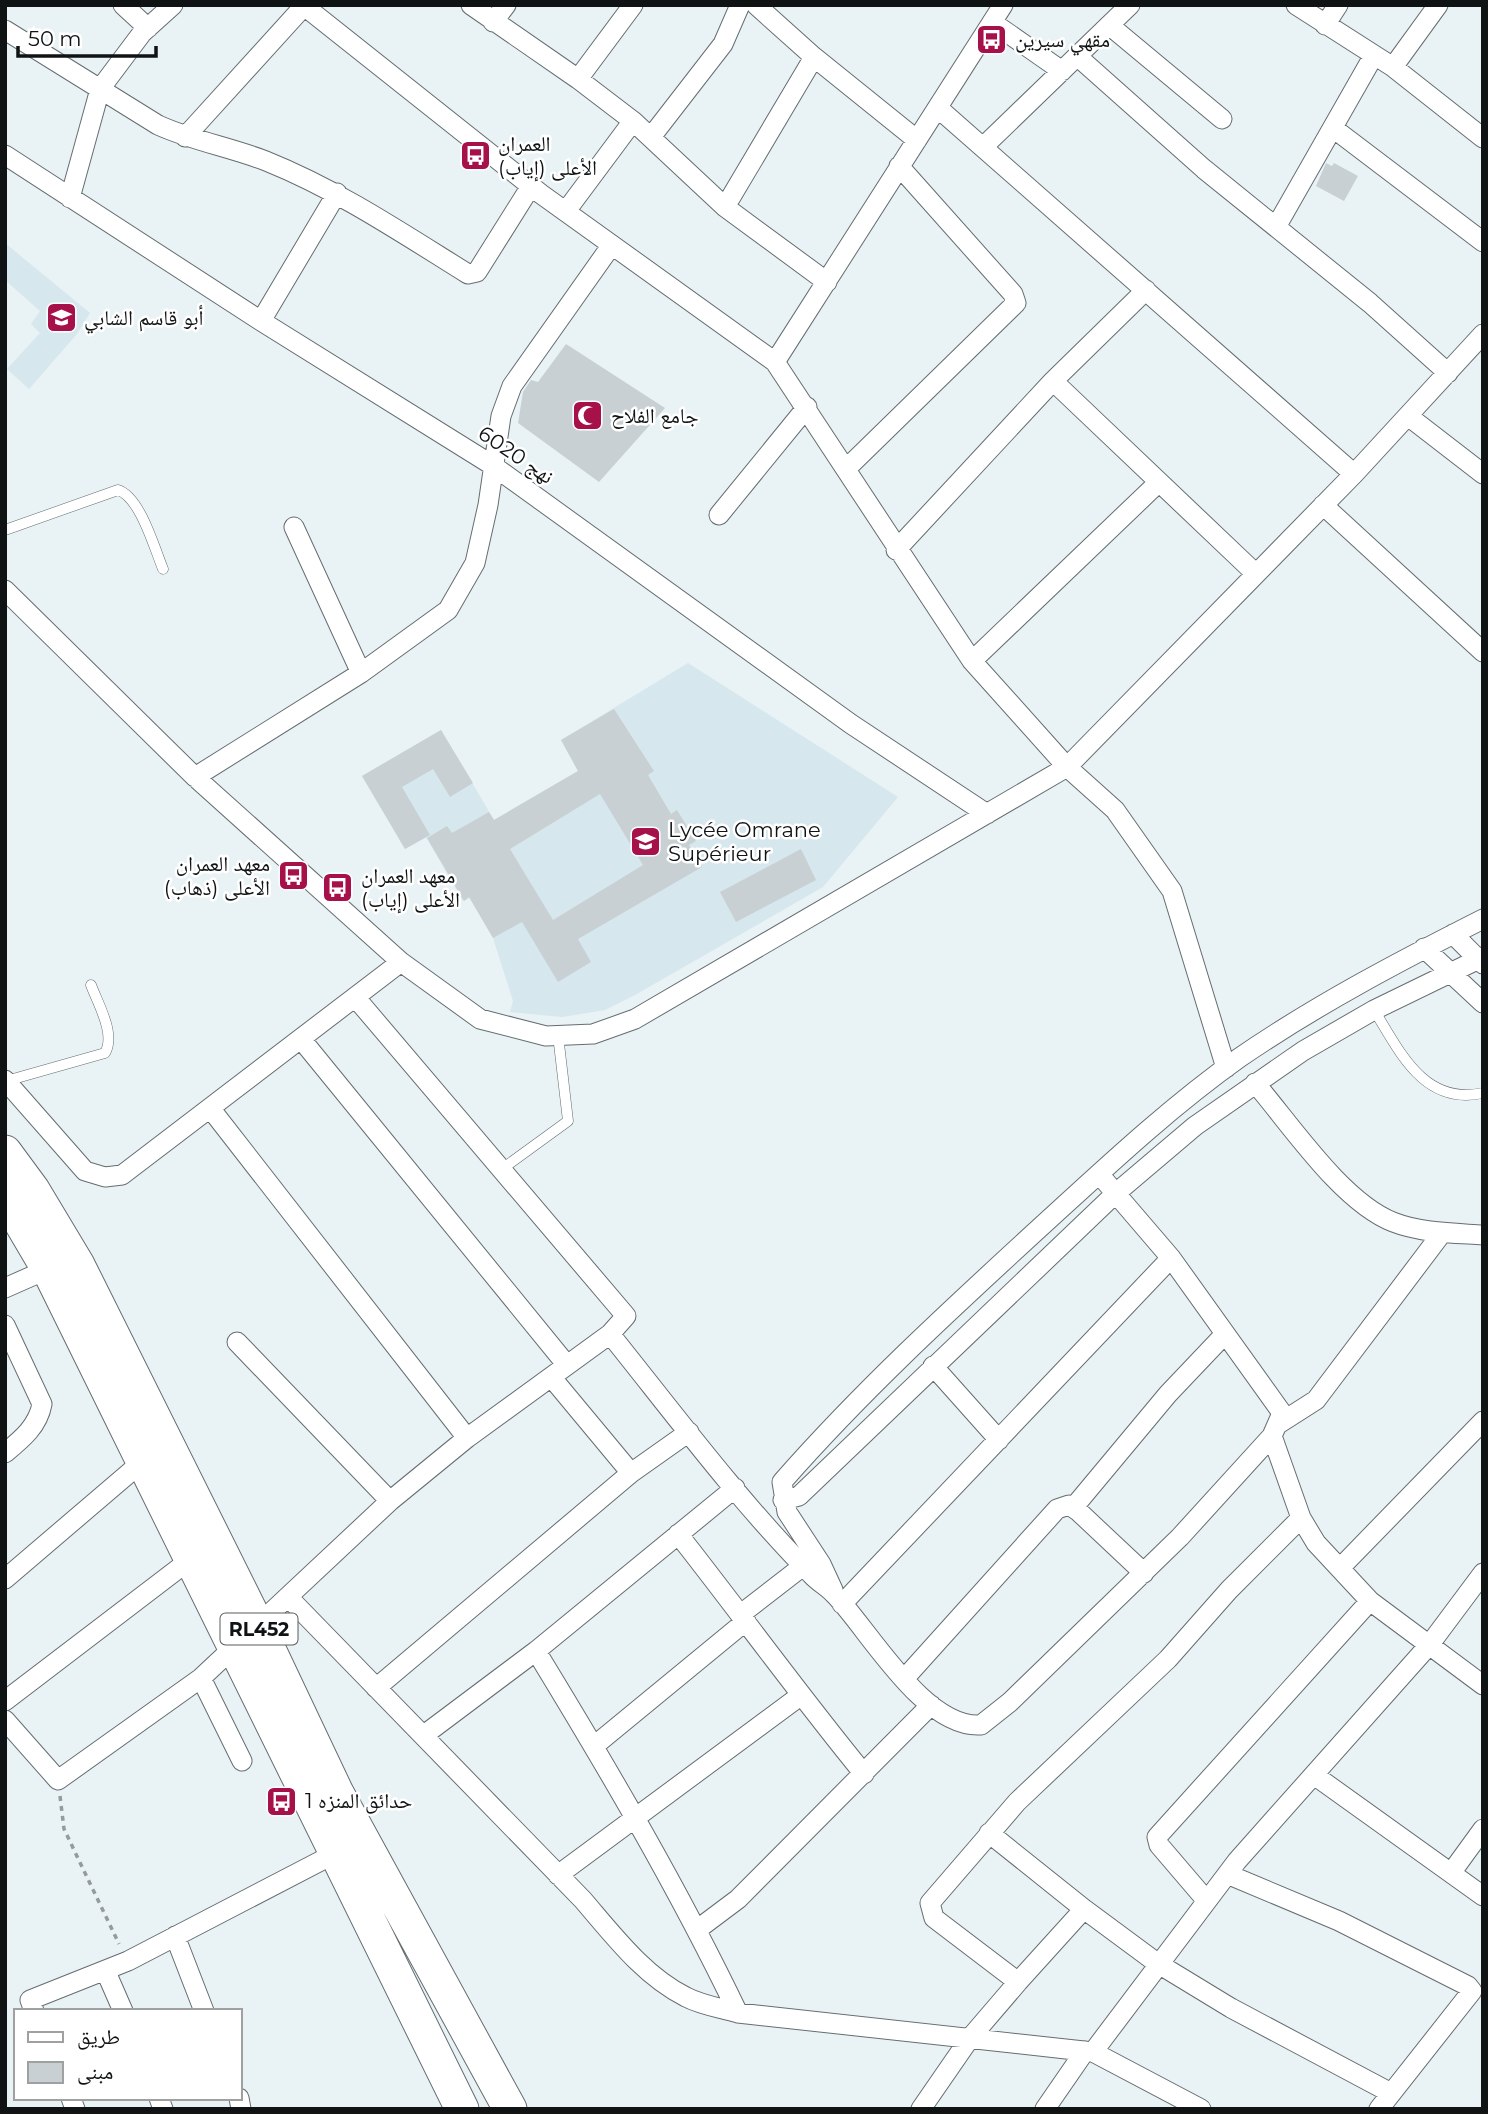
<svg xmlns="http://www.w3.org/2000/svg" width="1488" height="2114" font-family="Montserrat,'Noto Naskh Arabic',sans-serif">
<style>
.built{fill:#d6e7ee}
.building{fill:#c8d0d4;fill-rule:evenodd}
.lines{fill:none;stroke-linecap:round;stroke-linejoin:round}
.service-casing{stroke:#656d70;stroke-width:11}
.minor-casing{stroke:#656d70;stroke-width:21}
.trunk-casing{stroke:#656d70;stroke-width:35}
.path{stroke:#949a9d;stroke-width:3.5;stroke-dasharray:5 5;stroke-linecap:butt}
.service{stroke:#fff;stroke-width:10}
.minor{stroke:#fff;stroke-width:19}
.trunk{stroke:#fff;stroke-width:33}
.labels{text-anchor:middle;stroke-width:5;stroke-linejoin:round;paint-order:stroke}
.shield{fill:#fff;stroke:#585a5a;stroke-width:2}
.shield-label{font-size:19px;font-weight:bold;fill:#101314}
.poi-label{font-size:21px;fill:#101314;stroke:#fff;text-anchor:start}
.street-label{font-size:21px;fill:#101314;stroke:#fff}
</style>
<rect width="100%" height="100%" fill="#e9f2f5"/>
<path class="built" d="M5 243 90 313 77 334 29 389 7 369 40 333 31 324 40 311 5 280Z
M688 663 898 797 823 887 635 995 605 1010 562 1017 510 1012 513 1001 493 938 470 898 463 901 426 837 405 849 362 776 441 730 494 820 578 771 561 740Z"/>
<path class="building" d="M1326 163 1332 166 1334 163 1358 176 1344 201 1316 186Z
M566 344 665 408 599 482 518 423 523 392 531 380 538 382Z
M614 709 654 771 648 775 671 814 677 810 696 841 689 845 702 867 578 939 591 962 558 982 522 922 493 938 469 897 464 901 427 838 447 826 452 833 489 812 494 820 578 771 561 740ZM600 794 643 865 553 920 510 849Z
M441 730 473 783 450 797 433 769 402 787 430 835 405 849 362 776Z
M801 849 816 880 736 922 720 892Z"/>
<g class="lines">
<defs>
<path id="service" d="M5 530 118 490C140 497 154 547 163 569
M1374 1010C1400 1052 1424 1106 1483 1093
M6 1081 105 1053C116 1034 98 1004 91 985
M502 1169 568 1121 558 1035"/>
<path id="minor" d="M123 5 148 28
M303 5 541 194 775 362 972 661 1067 767 1115 810 1172 891 1226 1068
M471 5 578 79 633 121 725 207 827 282
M756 5 814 57 917 140
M1296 5 1393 67 1483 138
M493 22 506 5
M992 22 1062 71
M1109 25 1222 119
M1325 25 1338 5
M5 30 158 125C193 141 230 147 266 161 338 190 402 233 468 274L477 272 531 186
M1077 56 1204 169 1370 303 1448 373
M1393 67 1438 5
M578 79 633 5
M938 108 1354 474
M1333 128 1483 242
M185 137 304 6
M651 137 723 44 740 5
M983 147 1130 5
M5 155 261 321 492 465 851 724 987 814
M70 198 100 89 142 33 173 5
M725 207 814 57
M566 211 633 121
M1276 227 1374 55
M261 321 337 193
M775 362 1003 5
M1053 381 1256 574
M1408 416 1483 474
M846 469 1016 303 1013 294 899 166
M1323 505 1483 652
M719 515 807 407
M294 527 361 673
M896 550 1053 381 1146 290
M5 590 195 777 401 962 480 1019 546 1036 593 1034 635 1019 1067 767 1354 474 1483 334
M972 661 1159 482
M195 777 361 673 448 610 475 563 488 505 501 416 512 386 611 246
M1453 934 1483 964
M1424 948 1483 1003
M301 1039 566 1364
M5 1080 85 1171 105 1177 122 1175 401 962
M1255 1083C1291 1125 1342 1202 1393 1222 1421 1233 1454 1233 1483 1235
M210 1108 467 1438
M5 1288 48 1269
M5 1325 42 1404C38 1426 22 1439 5 1453
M610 1334C675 1415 738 1500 811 1574 818 1582 828 1587 835 1595 869 1630 924 1729 981 1725L1010 1702 1180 1537 1272 1436 1282 1413 1171 1258 1099 1174
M237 1342 390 1501
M933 1366 999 1440
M552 1378 631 1473
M1280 1423 1316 1400 1442 1233
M1272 1436 1301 1518 1316 1543 1370 1601 1483 1685
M783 1500 799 1496 1116 1193 1195 1126 1303 1051 1374 1010 1483 957
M1073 1508 1168 1394 1225 1334
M678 1534C741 1614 800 1696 864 1774
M1341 1567 1483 1421
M5 1579 142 1462
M833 1590 821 1564 787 1512 782 1482C860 1393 947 1313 1034 1233 1101 1172 1166 1110 1239 1058 1316 1005 1400 961 1483 919
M289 1598 583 1900C613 1935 644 1976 686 1997 701 2005 721 2008 738 2013L1093 2052 1201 2109
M842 1604 1171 1258
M741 1614 803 1566
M536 1651C608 1769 678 1888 738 2013
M201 1678 242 1761
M904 1679 1057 1509 1069 1505 1078 1511 1144 1573
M376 1688 631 1473 689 1432
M5 1701 191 1559
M5 1720 58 1780 201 1678 390 1501 467 1438 610 1334 626 1316 355 997
M424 1735 536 1651 735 1488
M594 1746 746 1621
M1314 1775 1483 1896
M989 1833 1084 1909 1018 1982
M1451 1873 1483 1829
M1227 1874 1339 1921 1468 1986 1472 1991 1379 2109
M558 1875 800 1696
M1206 1900 1159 1845 1157 1837 1370 1601
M1084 1909 1157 1963 1231 2008 1391 2093
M698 1929 738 1899 931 1705
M175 1936 204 2011
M106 1972 123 2011
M34 2011 30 2000 128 1961 334 1854
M1093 2052 1237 1861 1430 1644 1483 1573
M71 2098 75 2109
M159 2098 163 2109
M239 2098 241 2109
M921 2109 970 2038 1018 1982 934 1918 930 1903 1017 1802 1168 1659 1229 1590 1301 1518
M1045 2109 1085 2051"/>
<path id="trunk" d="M5 1152 33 1190 78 1265 258 1626 337 1793 510 2109
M5 1196 48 1269 462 2109"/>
</defs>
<use href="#service" class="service-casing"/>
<use href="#minor" class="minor-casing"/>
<use href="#trunk" class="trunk-casing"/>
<path class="path" d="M60 1796 64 1829 119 1944"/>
<use href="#service" class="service"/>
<use href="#minor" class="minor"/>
<use href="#trunk" class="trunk"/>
</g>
<defs>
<symbol id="bus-square" viewBox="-11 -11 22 22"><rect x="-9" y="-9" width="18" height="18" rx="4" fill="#a6114a" stroke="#fff"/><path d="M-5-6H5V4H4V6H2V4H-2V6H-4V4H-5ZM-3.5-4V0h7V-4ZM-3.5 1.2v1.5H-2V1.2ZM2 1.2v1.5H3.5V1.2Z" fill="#fff"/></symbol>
<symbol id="school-square" viewBox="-11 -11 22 22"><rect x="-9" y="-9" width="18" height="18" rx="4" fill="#a6114a" stroke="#fff"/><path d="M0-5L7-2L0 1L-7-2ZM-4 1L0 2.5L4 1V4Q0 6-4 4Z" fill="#fff"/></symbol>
<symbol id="mosque-square" viewBox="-11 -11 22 22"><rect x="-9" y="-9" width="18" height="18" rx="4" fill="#a6114a" stroke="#fff"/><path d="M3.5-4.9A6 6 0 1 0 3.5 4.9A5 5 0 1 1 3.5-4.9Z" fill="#fff"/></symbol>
</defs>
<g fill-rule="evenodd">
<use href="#bus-square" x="974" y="22" width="35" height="35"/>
<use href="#bus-square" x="458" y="138" width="35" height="35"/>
<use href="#school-square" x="44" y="300" width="35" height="35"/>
<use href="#mosque-square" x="570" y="398" width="35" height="35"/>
<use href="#school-square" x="628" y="824" width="35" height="35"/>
<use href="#bus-square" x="276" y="858" width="35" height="35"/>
<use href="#bus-square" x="320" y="870" width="35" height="35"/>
<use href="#bus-square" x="264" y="1784" width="35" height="35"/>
</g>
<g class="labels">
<rect class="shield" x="220.5" y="1613.5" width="77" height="31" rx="5"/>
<g class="shield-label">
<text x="259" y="1636">RL452</text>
</g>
<g class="poi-label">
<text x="1015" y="47">مقهي سيرين</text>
<text x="498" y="151">العمران<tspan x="498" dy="24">الأعلى (إياب)</tspan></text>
<text x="84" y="325">أبو قاسم الشابي</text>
<text x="611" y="423">جامع الفلاح</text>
<text x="668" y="837">Lycée Omrane<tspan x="668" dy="24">Supérieur</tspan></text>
<text x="270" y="871" text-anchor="end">معهد العمران<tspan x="270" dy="24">الأعلى (ذهاب)</tspan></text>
<text x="361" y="883">معهد العمران<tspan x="361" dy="24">الأعلى (إياب)</tspan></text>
<text x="305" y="1808">حدائق المنزه 1</text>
</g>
<g class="street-label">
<text transform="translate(516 455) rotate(34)" y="7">نهج 6020</text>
</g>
</g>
<rect width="1488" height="2114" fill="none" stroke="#101314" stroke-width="14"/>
<rect x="14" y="2009" width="228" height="91" fill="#ffffff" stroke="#9fa1a1" stroke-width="2"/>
<rect x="28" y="2032" width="35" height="10" fill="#ffffff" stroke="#9fa1a1" stroke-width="2"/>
<text x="77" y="2044" font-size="21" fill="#101314">طريق</text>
<rect x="28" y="2062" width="35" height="21" fill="#c8d0d4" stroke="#9fa1a1" stroke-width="2"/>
<text x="77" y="2079" font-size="21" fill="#101314">مبنى</text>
<path d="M18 46v10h138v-10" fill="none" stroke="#101314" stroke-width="3.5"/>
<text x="28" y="46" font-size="21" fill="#101314" stroke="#ffffff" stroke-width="5" paint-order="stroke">50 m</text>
</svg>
